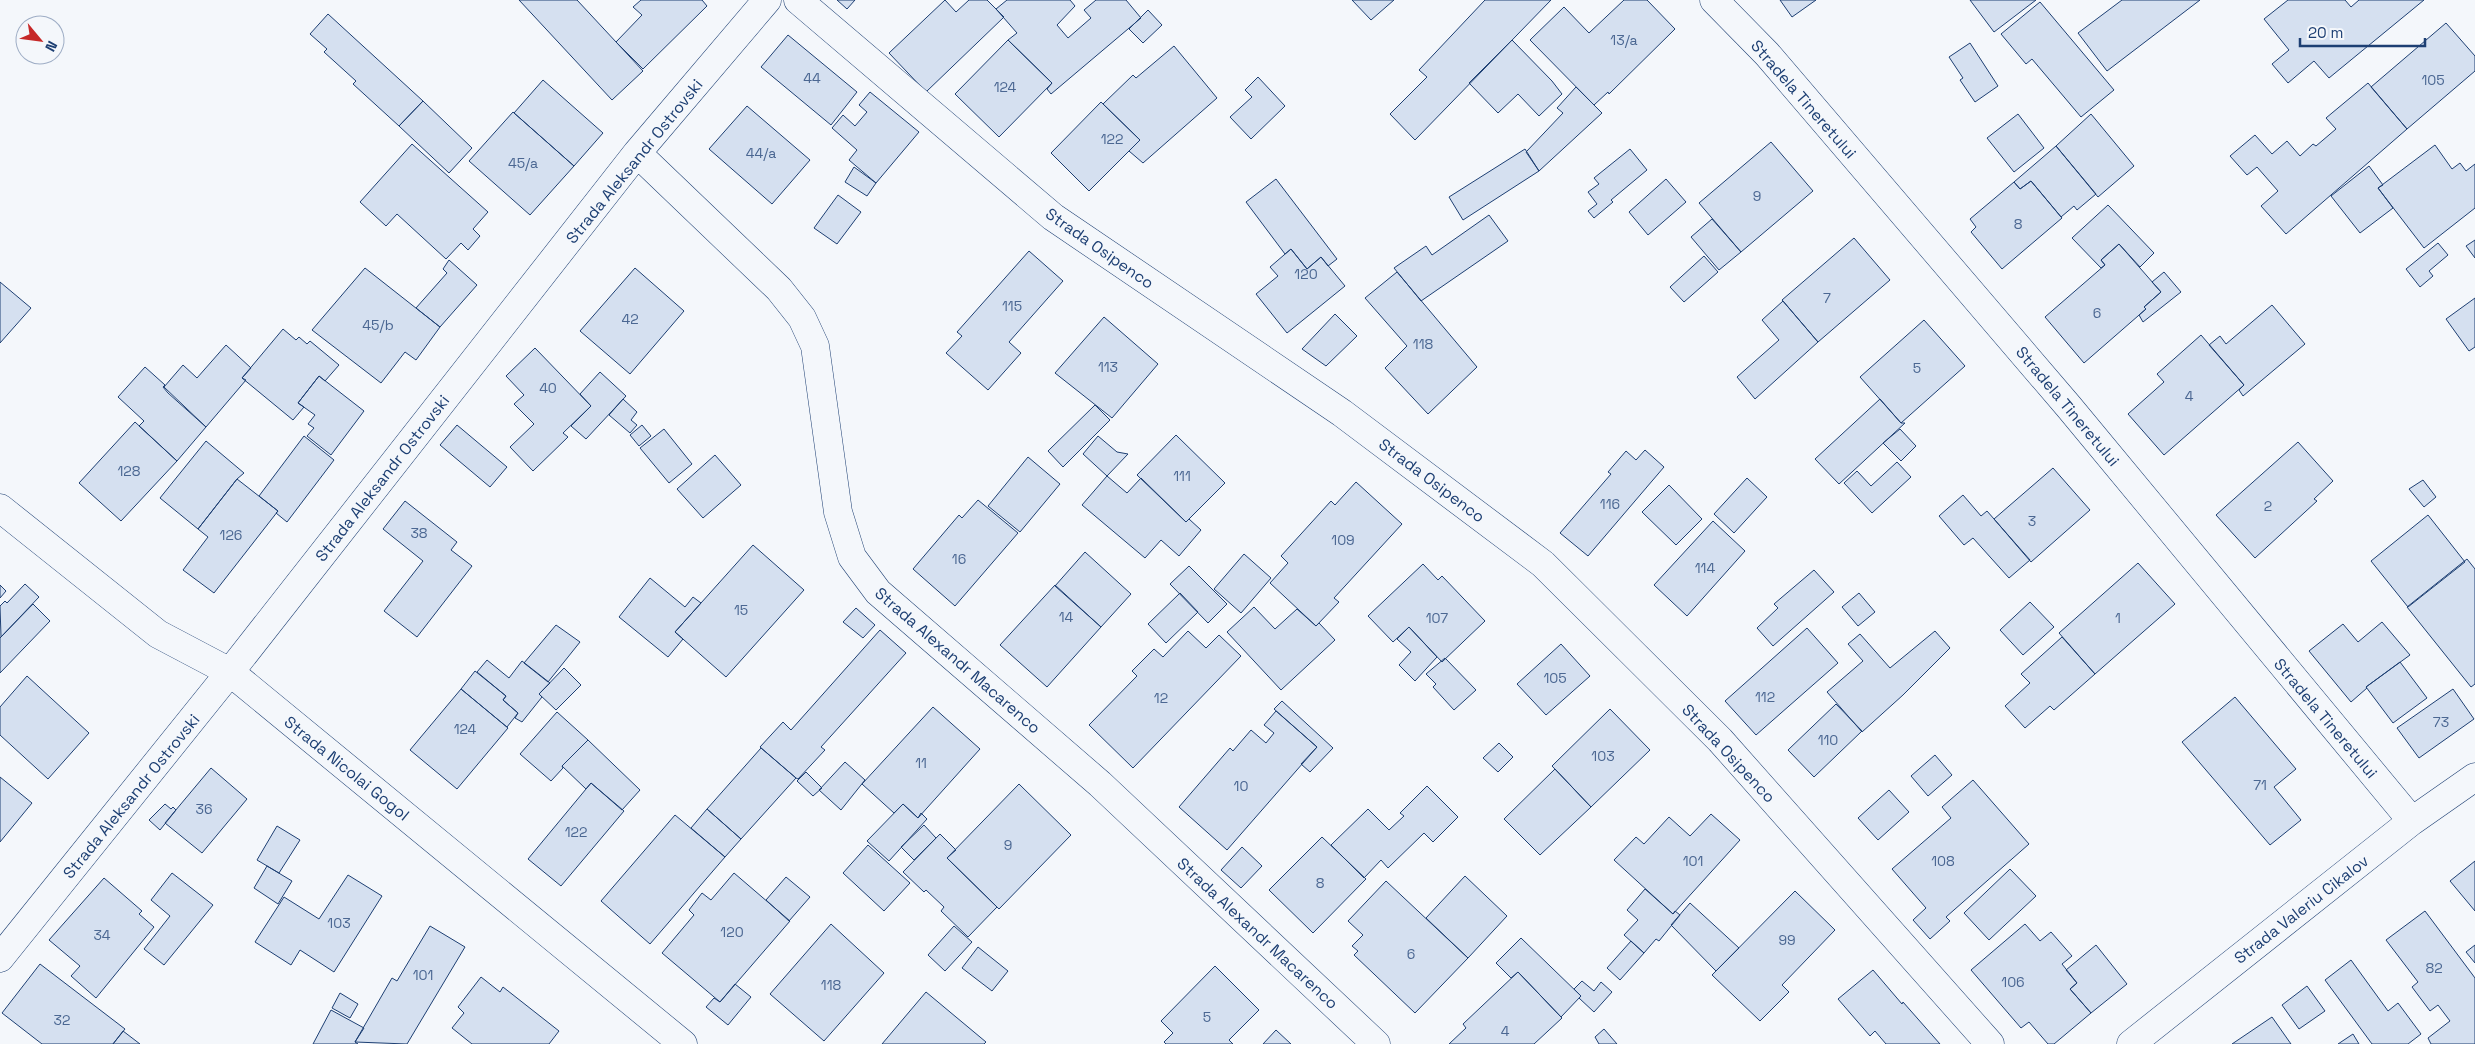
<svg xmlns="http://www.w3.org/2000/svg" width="2475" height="1044" font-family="'Space Grotesk',sans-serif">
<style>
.building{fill:#d5e0f0;stroke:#1d3f73}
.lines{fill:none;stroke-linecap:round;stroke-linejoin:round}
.minor-casing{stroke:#1d3f73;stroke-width:29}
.minor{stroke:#f4f7fb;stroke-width:28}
.labels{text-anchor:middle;stroke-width:4;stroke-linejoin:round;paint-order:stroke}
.number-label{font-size:14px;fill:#4b6792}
.street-label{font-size:16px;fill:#1d3f73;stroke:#f4f7fb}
</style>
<rect width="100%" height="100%" fill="#f4f7fb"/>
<path class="building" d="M519 0H577L643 71 612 100Z
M641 0H702L707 6 643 69 616 42 642 15 633 7Z
M837 0H855L847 9Z
M945 0 956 12 969 0H987L1004 17 926 92 889 53Z
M1007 0H1070L1075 6 1057 25 1068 38 1091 18 1084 10 1096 0H1126L1141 18 1051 94 1047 89 1052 83 1008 40 1017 33 996 9Z
M1352 0H1394L1371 20Z
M1485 0H1551L1415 140 1390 114 1427 77 1419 70Z
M1624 0H1647L1675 29 1609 94 1608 92 1594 105 1530 40 1564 7 1589 33Z
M1780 0H1816L1792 17Z
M1970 0H2036L1994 32Z
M2122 0H2200L2107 71 2078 33Z
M2288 0H2345L2351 7 2359 0H2424L2329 78 2314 61 2288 83 2272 64 2289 50 2264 19Z
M2040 2 2114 90 2081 117 2032 59 2026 64 2001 34Z
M1148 10 1162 25 1143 43 1129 29Z
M328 14 423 101 399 126 353 84 356 81 324 52 327 49 310 34Z
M2446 23 2475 56V71L2407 129 2371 87Z
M788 35 857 92 831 125 761 67Z
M1008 40 1052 83 999 137 955 94Z
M1512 40 1552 81 1562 94 1539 116 1518 94 1498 113 1469 83Z
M1970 43 1998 86 1975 102 1960 80 1963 78 1949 57Z
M1174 46 1217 98 1143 163 1129 151 1140 140 1103 104 1133 75 1136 78Z
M1258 77 1285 106 1251 139 1230 117 1252 97 1245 90Z
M543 80 603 133 574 166 514 113Z
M2368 83 2407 129 2286 234 2261 206 2278 191 2257 167 2247 175 2230 156 2255 135 2272 154 2287 141 2300 156 2313 144 2316 146 2336 129 2326 118Z
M1576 87 1602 113 1539 171 1526 152 1563 113 1557 108Z
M870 92 919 132 876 183 849 160 857 150 832 128 843 115 855 126 867 112 859 105Z
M423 101 472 148 449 173 399 126Z
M1101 102 1140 140 1089 191 1051 153Z
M747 106 810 160 772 204 709 149Z
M513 112 574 166 530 215 469 161Z
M2018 114 2044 148 2014 172 1987 138Z
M2091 114 2134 166 2098 197 2056 146Z
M1771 142 1813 191 1741 252 1699 203Z
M412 144 488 212 473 229 480 236 468 250 461 243 446 259 397 214 386 226 360 202Z
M2435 145 2452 169 2460 163 2466 171 2475 164V208L2424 248 2378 188Z
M2056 146 2096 194 2077 210 2074 206 2061 217 2031 181 2020 189 2014 182Z
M1525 149 1539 171 1463 220 1449 197Z
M1630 149 1647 170 1611 200 1613 202 1594 218 1588 211 1597 204 1588 192 1599 184 1594 178Z
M2369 166 2383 185 2378 188 2393 208 2360 233 2331 196Z
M854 167 876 183 867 196 845 182Z
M1276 179 1337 259 1328 266 1321 257 1307 269 1291 249 1285 254 1246 202Z
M1666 179 1686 202 1648 235 1629 212Z
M2031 181 2062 218 2002 269 1971 232 1976 227 1970 219 2014 182 2020 189Z
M838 195 861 212 837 244 814 228Z
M2108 205 2154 253 2140 267 2119 244 2101 260 2105 265 2101 268 2072 238Z
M1489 215 1508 241 1421 301 1394 268 1426 246 1432 255Z
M1712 219 1741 252 1719 270 1691 237Z
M1854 238 1890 280 1818 342 1782 300Z
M2475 240V258L2466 246Z
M2438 243 2448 255 2429 271 2433 276 2420 287 2406 269Z
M2119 244 2161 292 2144 307 2146 309 2084 363 2045 317 2105 265 2101 260Z
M1291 249 1307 269 1321 257 1345 286 1287 333 1256 294 1278 276 1270 267Z
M1029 251 1063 281 1009 342 1021 353 988 390 946 353 962 336 957 332Z
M1704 256 1718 272 1684 302 1670 287Z
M449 260 477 285 440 327 416 308 447 273 443 269Z
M365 268 440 327 416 360 405 352 381 383 312 330Z
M635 268 684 311 630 374 580 331Z
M1397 272 1477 367 1428 414 1385 368 1407 346 1365 298Z
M2164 272 2181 292 2143 322 2139 315 2146 309 2144 307 2161 292 2152 282Z
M0 282 31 308 0 343Z
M2475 298V347L2469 351 2446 319Z
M1783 301 1818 342 1755 399 1737 377 1779 340 1762 320Z
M2272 305 2305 344 2243 396 2239 390 2244 385 2209 345 2220 336 2226 344Z
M1335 314 1357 336 1326 366 1302 349Z
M1104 317 1158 364 1112 418 1055 373Z
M1924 320 1965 366 1901 423 1860 377Z
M283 329 296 340 299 337 307 344 310 341 339 365 325 381 319 376 298 403 304 407 293 420 242 378Z
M2201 335 2244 385 2164 455 2128 414 2164 382 2157 374Z
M226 345 251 368 242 378 246 380 206 427 164 387 183 365 197 378Z
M535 348 591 406 563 433 568 437 533 471 510 447 534 424 514 404 524 395 506 376Z
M145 367 165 385 163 387 168 393 206 427 177 461 139 426 144 421 118 397Z
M600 372 626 396 586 439 571 426 591 406 580 394Z
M319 376 364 411 331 455 307 436 314 428 308 424 315 415 298 403Z
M623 399 637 412 631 420 637 425 630 433 609 415Z
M1880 399 1901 423H1905L1839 484 1815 459Z
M1095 405 1110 420 1063 467 1048 451Z
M135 422 177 461 121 521 79 483Z
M457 425 507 467 490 487 440 445Z
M642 425 651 436 639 446 630 435Z
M664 429 692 464 669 483 640 448Z
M1900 429 1916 446 1901 461 1883 443Z
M1176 435 1225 483 1186 522 1137 475Z
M304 436 334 460 287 522 276 513 278 511 259 496Z
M1098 436 1117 452 1128 454 1107 476 1083 454Z
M206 441 244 473 237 479 198 529 160 498Z
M2298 442 2333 481 2314 499 2317 501 2255 558 2216 515Z
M1645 450 1664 467 1588 556 1560 533 1611 474 1608 472 1626 451 1636 460Z
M715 455 741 485 703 518 677 489Z
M1028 457 1060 484 1020 532 988 506Z
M1897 462 1911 477 1872 513 1844 483 1857 471 1871 486Z
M2053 468 2090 510 2031 562 1994 519Z
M1107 476 1127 493 1141 478 1186 522 1189 519 1201 530 1179 556 1161 540 1145 558 1082 505Z
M1747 478 1767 497 1734 533 1714 514Z
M237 479 278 511 214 593 183 570 208 537 198 529Z
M2423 480 2436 497 2424 507 2409 489Z
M1356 482 1402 524 1334 598 1339 602 1316 626 1270 583 1288 563 1281 556 1331 501 1335 505Z
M1669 485 1702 519 1676 545 1642 512Z
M1963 495 1981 516 1987 511 2030 560 2009 578 1973 538 1964 545 1939 516Z
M978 500 1018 533 955 606 913 569 959 515 962 518Z
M405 501 457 542 451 550 472 566 417 637 384 611 423 561 383 529Z
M2428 515 2465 562 2408 607 2371 561Z
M1713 521 1745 551 1687 616 1654 585Z
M753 545 804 590 726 677 675 632Z
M1085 552 1131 594 1101 627 1055 586Z
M1244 554 1271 578 1241 613 1214 589Z
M2467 559 2475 569V684L2471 687 2407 607Z
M2138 563 2175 604 2095 674 2059 633Z
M1423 564 1438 580 1442 576 1485 621 1442 662 1409 627 1393 642 1368 616Z
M1189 566 1227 604 1208 623 1170 584Z
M1814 570 1834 592 1773 646 1757 628 1778 608 1774 604Z
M650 578 685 607 693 597 701 603 675 632 683 639 668 657 619 617Z
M25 584 39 597 1 637 0 606 5 601 7 603Z
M0 585 6 591 0 598Z
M1055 585 1101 627 1047 687 1000 645Z
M1180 593 1198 612 1166 643 1148 624Z
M1859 593 1875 612 1858 626 1842 607Z
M2030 602 2054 627 2023 655 2000 630Z
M33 604 50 621 0 673V638Z
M1254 607 1275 629 1297 609 1316 626 1319 623 1335 640 1281 690 1227 632Z
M856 608 875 625 863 638 843 622Z
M2382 622 2410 655 2366 687 2367 688 2351 702 2309 651 2343 624 2358 642Z
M556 625 580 642 548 682 524 663Z
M1409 627 1437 657 1415 681 1399 665 1411 652 1397 639Z
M1807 628 1838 663 1756 735 1725 701Z
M880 630 906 653 821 747 825 750 798 779 796 778 760 747 783 722 791 730Z
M1188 631 1206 648 1219 635 1241 656 1133 768 1089 725 1137 676 1132 671 1154 649 1163 657Z
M1935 631 1950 648 1903 695 1862 732 1827 692 1863 661 1848 644 1860 634 1890 668Z
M2062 637 2095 674 2054 710 2050 706 2025 728 2005 706 2030 683 2021 674Z
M1561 644 1590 676 1546 715 1517 684Z
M1445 658 1476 690 1454 710 1433 687 1436 684 1426 674Z
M487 660 509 678 522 661 550 683 539 694 542 697 522 722 515 718 518 713 503 700 506 696 477 672Z
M2400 662 2427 698 2393 723 2366 687Z
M564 668 581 685 556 710 539 694Z
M475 671 506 696 503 700 518 713 507 727 461 689Z
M27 676 89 733 48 779 0 735V707Z
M461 689 508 728 457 789 410 750Z
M2453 689 2474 719 2419 758 2397 728Z
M2235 697 2296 769 2274 787 2301 820 2270 845 2182 742Z
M1282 701 1333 748 1310 772 1301 764 1317 747 1274 709Z
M1836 704 1862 731 1814 777 1788 750Z
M933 707 980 749 918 818 903 804 894 813 862 784Z
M1610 709 1650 750 1591 807 1552 766Z
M1276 711 1317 747 1227 850 1179 807 1230 748 1233 751 1251 730 1266 743 1274 733 1264 725Z
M557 712 588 740 562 766 563 768 551 781 520 754Z
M588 740 640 790 622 810 591 783 586 789 562 766Z
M1499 743 1513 757 1498 772 1483 758Z
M761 748 796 778 741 839 707 809Z
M1935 755 1952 775 1928 796 1911 776Z
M845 762 865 780 841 810 819 790Z
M211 768 247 799 202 853 165 823Z
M1555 769 1591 807 1540 855 1504 819Z
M806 772 822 788 813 796 797 781Z
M0 777 32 803 0 842Z
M1973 780 2029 844 1946 917 1950 921 1930 939 1913 920 1926 908 1892 869 1951 818 1942 807Z
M591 783 624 811 561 886 528 859Z
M1019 784 1071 835 999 909 947 858Z
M1427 786 1458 817 1433 842 1424 833 1388 868 1381 860 1364 878 1331 845 1368 809 1389 830 1404 816 1400 813Z
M1889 790 1909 812 1878 840 1858 818Z
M165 804 171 809 173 807 176 810 160 830 149 820Z
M903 804 918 818 921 813 927 819 889 861 867 841Z
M707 809 741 839 725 857 691 828Z
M1711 814 1740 840 1673 914 1614 860 1636 837 1644 844 1669 817 1690 836Z
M675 815 725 857 650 944 601 901Z
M924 825 936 838 914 860 901 847Z
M277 826 300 840 279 873 257 860Z
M940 834 956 850 947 858 997 907 968 937 941 911 944 907 926 890 924 892 903 872Z
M1322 837 1366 879 1313 933 1269 890Z
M868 845 910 883 884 911 843 873Z
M1242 847 1262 866 1241 888 1221 870Z
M2475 861V911L2450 881Z
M267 866 292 881 278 904 254 888Z
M2010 869 2036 896 1989 940 1964 913Z
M172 873 213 905 164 965 144 949 170 916 151 900Z
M734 873 790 921 720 1002 662 953 694 915 689 910 702 893 711 900Z
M348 875 382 896 334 972 300 950 291 965 255 942 284 897 319 919Z
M1465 876 1507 916 1468 958 1426 918Z
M786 877 810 897 789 921 766 900Z
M104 878 142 911 139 914 154 927 96 998 71 976 80 966 49 940Z
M1386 881 1468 958 1415 1013 1354 955 1358 951 1352 946 1363 935 1348 921Z
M1645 889 1673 914 1675 911 1680 915 1659 941 1656 939 1644 953 1624 935 1638 920 1627 910Z
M1795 891 1835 930 1782 985 1789 992 1760 1021 1712 975Z
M1690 903 1739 948 1716 971 1671 925Z
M2425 911 2475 978V1044H2431L2428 1038 2450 1021 2438 1005 2430 1011 2412 987 2418 982 2386 940Z
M831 924 884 973 824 1041 770 994Z
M2025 924 2040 941 2051 932 2072 956 2062 964 2077 983 2070 989 2091 1013 2054 1044H2048L2029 1022 2021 1028 1971 970Z
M430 926 465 947 407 1044 355 1042 392 978 397 981Z
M954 926 972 942 945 971 928 955Z
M1521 938 1581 996 1561 1017 1518 972 1511 978 1496 963Z
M1631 941 1644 953 1620 980 1607 968Z
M2096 945 2127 984 2091 1013 2070 989 2077 983 2066 970Z
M2475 945V963L2466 952Z
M978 947 1008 971 992 991 962 968Z
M2351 960 2388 1011 2398 1003 2421 1034 2408 1044H2372L2325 980Z
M40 964 125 1029 113 1044H42L2 1013Z
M1215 966 1259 1010 1229 1040 1233 1044H1166L1164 1042 1173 1033 1161 1021Z
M1873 970 1902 1004 1903 1002 1940 1044H1886L1875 1031 1870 1036 1838 999Z
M1518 972 1562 1018 1534 1044H1449L1466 1028 1463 1024Z
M481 977 500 992 503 987 559 1031 549 1044H472L452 1028 464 1013 458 1007Z
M1582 981 1594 991 1601 982 1612 992 1594 1012 1579 998 1581 996 1574 989Z
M735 984 751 997 728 1025 706 1007 714 998 720 1002Z
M2307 986 2325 1011 2299 1029 2282 1005Z
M926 992 986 1042 984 1044H882Z
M340 993 358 1004 350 1018 332 1008Z
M331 1010 364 1028 355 1042 358 1044H313Z
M2272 1017 2291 1044H2232Z
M1604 1029 1617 1044H1599L1595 1037Z
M1276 1030 1291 1044H1263Z
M123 1031 140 1044H113Z
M2353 1034 2359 1044H2338Z"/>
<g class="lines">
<defs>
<path id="minor" d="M798 0 1053 217 1342 413 1543 564 1720 740 1990 1044
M1714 0 1767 54 2069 407 2412 821
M637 153 779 289 802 318 815 346 838 512 852 557 878 592 1100 784 1376 1044
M0 508 158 634 230 672 683 1044
M0 958 230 672 637 153 767 0
M2131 1044 2412 821 2475 777"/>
</defs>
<use href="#minor" class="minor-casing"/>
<use href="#minor" class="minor"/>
</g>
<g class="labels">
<g class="number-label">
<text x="1624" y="45">13/a</text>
<text x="812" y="83">44</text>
<text x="2433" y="85">105</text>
<text x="1005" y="92">124</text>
<text x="1112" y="144">122</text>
<text x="761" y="158">44/a</text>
<text x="523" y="168">45/a</text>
<text x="1757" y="201">9</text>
<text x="2018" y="229">8</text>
<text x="1306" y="279">120</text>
<text x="1827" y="303">7</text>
<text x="1012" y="311">115</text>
<text x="2097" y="318">6</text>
<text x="630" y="324">42</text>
<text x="378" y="330">45/b</text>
<text x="1423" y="349">118</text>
<text x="1108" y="372">113</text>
<text x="1917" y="373">5</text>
<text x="548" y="393">40</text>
<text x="2189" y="401">4</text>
<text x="129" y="476">128</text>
<text x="1182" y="481">111</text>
<text x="1610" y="509">116</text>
<text x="2268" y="511">2</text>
<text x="2032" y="526">3</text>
<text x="419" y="538">38</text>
<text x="231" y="540">126</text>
<text x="1343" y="545">109</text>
<text x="959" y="564">16</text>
<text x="1705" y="573">114</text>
<text x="741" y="615">15</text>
<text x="1066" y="622">14</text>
<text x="1437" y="623">107</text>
<text x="2118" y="623">1</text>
<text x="1555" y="683">105</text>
<text x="1765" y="702">112</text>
<text x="1161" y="703">12</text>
<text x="2441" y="727">73</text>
<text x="465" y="734">124</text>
<text x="1828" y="745">110</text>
<text x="1603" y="761">103</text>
<text x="921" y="768">11</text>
<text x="2260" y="790">71</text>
<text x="1241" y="791">10</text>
<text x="204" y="814">36</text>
<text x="576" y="837">122</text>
<text x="1008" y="850">9</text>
<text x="1693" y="866">101</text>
<text x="1943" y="866">108</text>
<text x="1320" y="888">8</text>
<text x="339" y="928">103</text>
<text x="732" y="937">120</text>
<text x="102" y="940">34</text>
<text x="1787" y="945">99</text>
<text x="1411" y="959">6</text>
<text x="2434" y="973">82</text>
<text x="423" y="980">101</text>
<text x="2013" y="987">106</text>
<text x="831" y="990">118</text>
<text x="1207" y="1022">5</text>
<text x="62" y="1025">32</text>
<text x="1505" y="1036">4</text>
</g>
<g class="street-label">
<text transform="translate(1804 99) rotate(49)" y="6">Stradela Tineretului</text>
<text transform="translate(634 161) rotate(-51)" y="6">Strada Aleksandr Ostrovski</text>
<text transform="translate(1100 248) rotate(35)" y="6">Strada Osipenco</text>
<text transform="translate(2068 406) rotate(50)" y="6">Stradela Tineretului</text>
<text transform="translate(382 478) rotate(-52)" y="6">Strada Aleksandr Ostrovski</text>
<text transform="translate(1432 480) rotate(37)" y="6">Strada Osipenco</text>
<text transform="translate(958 660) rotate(41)" y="6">Strada Alexandr Macarenco</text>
<text transform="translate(2326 718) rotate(50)" y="6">Stradela Tineretului</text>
<text transform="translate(1729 753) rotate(47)" y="6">Strada Osipenco</text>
<text transform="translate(347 768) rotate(39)" y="6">Strada Nicolai Gogol</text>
<text transform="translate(131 796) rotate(-51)" y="6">Strada Aleksandr Ostrovski</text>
<text transform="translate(2301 909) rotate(-38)" y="6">Strada Valeriu Cikalov</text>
<text transform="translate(1258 933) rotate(43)" y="6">Strada Alexandr Macarenco</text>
</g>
</g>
<g transform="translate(40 40) rotate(119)"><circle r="24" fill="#f4f7fb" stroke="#9eadc5"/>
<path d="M0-4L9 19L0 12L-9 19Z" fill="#c62828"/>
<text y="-8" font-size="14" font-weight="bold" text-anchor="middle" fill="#1d3f73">N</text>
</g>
<path d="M2300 38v8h125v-8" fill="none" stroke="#1d3f73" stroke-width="2.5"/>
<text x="2308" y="38" font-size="15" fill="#1d3f73" stroke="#f4f7fb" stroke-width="4" paint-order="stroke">20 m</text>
</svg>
